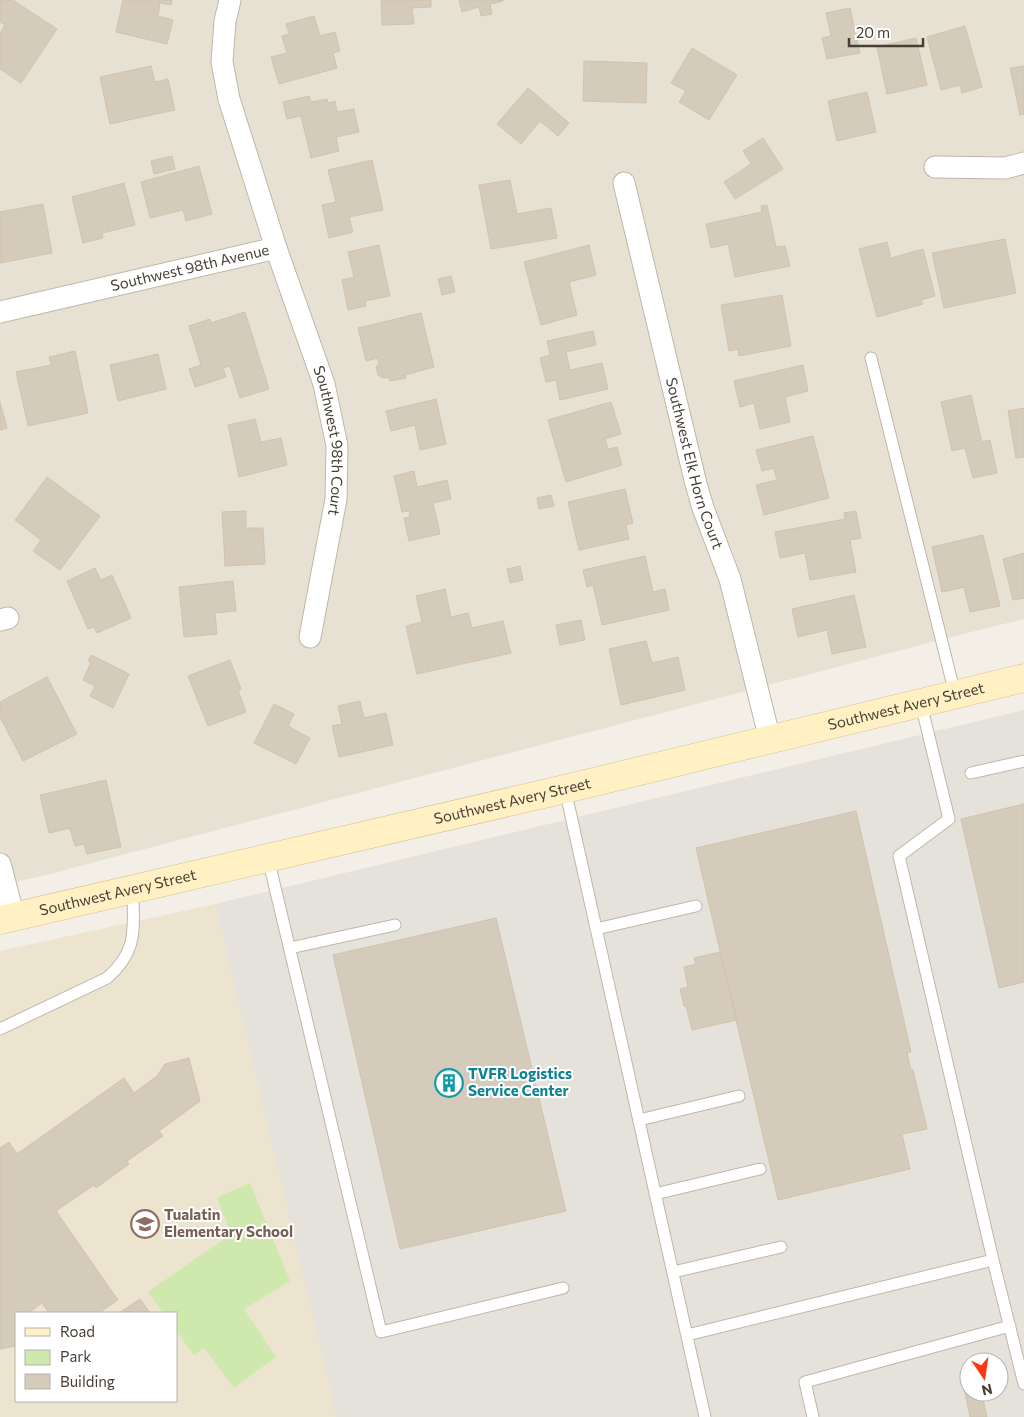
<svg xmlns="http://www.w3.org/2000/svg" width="1024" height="1417" font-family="Commissioner,sans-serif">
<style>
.residential{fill:#e7e1d4}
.industrial{fill:#e5e1db;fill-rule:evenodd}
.education{fill:#ede4cf;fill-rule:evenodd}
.park{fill:#cee8ae}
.building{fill:#d5cbbb;stroke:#d0c3ae}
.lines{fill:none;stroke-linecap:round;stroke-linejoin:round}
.service-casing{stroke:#bfb7a8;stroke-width:13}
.minor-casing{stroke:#bfb7a8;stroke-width:23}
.secondary-casing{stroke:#d4c395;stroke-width:29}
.service{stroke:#fff;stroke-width:11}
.minor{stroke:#fff;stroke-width:21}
.secondary{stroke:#fff1c4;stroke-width:28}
.labels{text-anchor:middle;stroke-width:4;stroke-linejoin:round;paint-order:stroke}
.street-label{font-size:15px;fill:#463f35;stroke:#fff}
.culture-label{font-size:15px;font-weight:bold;fill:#0d838f;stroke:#fff;text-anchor:start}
.education-label{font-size:15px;font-weight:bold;fill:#785e54;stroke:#fff;text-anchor:start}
</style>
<rect width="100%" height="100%" fill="#f3efe6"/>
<path class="residential" d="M0 0H1024V619L951 637 42 876 0 885Z"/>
<path class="industrial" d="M1024 710V1417H336L215 904ZM969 1362H999V1392H969Z"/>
<path class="education" d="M215 904 337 1417H0V951ZM16 1313H176V1401H16Z"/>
<path class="park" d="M250 1183 290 1281 244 1309 276 1357 234 1388 204 1348 194 1355 176 1331V1313H163L148 1292 231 1234 217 1198Z"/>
<path class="building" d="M0 0H13L57 29 21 83 0 69V33L5 25 0 22Z
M123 0H172L171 5 160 3 158 16 173 20 167 44 116 32Z
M381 0H431V7L412 8 414 24 382 25Z
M459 0H503V1L490 4 492 14 481 16 479 7 462 12Z
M850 8 860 53 827 59 822 38 831 36 826 13Z
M314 16 320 36 335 32 340 51 333 53 337 68 279 84 271 57 287 53 282 36 289 34 286 24Z
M965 26 982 87 962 93 960 85 941 90 927 37Z
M916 38 927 85 887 94 877 47Z
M692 48 737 75 709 120 679 102 686 91 671 83Z
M584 61 647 63 646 103 583 101Z
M151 66 155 82 168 79 175 110 110 124 100 77Z
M1024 66V114L1020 115 1010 68Z
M528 88 569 123 558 136 540 121 521 144 497 124Z
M867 92 876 132 837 141 828 101Z
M309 96 311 102 327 99 328 103 335 101 337 112 354 109 359 132 336 137 339 151 311 158 301 116 287 119 283 102Z
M763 138 783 169 735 199 724 182 751 164 743 151Z
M172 156 175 169 154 174 151 161Z
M372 160 383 210 349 217 353 232 329 238 322 205 336 202 328 170Z
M199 166 212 214 186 221 183 210 150 218 141 182Z
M510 180 517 214 551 208 557 238 491 249 479 185Z
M124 183 135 225 102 233 103 238 83 243 72 197Z
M43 204 52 253 0 263V212Z
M767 205 776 247 785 246 790 266 735 277 728 244 711 248 706 224 762 212 761 206Z
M1005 239 1016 293 944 308 932 253Z
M887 242 891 258 923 249 935 296 921 300 923 304 877 317 859 249Z
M379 245 390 296 365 301 366 306 348 310 342 280 354 277 348 252Z
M589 245 596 275 569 282 577 315 541 325 524 262Z
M451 276 455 292 442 295 438 279Z
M782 295 791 346 739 356 738 349 729 351 721 305Z
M245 312 269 389 240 398 230 366 223 368 226 377 195 387 189 369 201 365 189 326 210 319 211 323Z
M421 313 434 367 405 375 406 378 390 381 388 377 383 378 378 375 376 367 379 364 378 358 366 361 358 328Z
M593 331 596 345 566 352 570 370 602 363 608 389 560 400 556 380 546 382 540 358 550 355 547 341Z
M75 351 88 413 28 426 16 372 51 365 49 357Z
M158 354 166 389 118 401 110 365Z
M803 365 808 391 785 397 790 422 760 429 754 403 740 407 734 381Z
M971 395 982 442 990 440 997 473 973 478 965 448 952 451 941 402Z
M436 399 446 444 420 450 415 425 391 431 386 411Z
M0 402 7 428 0 430Z
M611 402 621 434 605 439 608 449 617 447 622 465 566 482 548 420Z
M1024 408V457L1016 458 1008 411Z
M255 419 261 442 281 438 287 465 239 477 228 425Z
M813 436 829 498 764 515 756 485 777 480 774 468 762 471 756 450Z
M414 471 417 487 447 480 451 499 433 503 440 534 409 541 404 518 410 517 409 511 402 512 394 476Z
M47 477 100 516 60 570 33 551 41 540 15 520Z
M625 489 633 523 626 525 629 539 579 550 568 502Z
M551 495 554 506 539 509 537 498Z
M246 511V528H263L265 564 225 566 222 512Z
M856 511 861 538 850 540 856 572 810 580 805 553 780 558 775 532 845 519 844 513Z
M983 535 1000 606 970 612 964 587 942 592 932 547Z
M1024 553V598L1013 600 1003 559Z
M645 556 653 592 665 589 669 610 602 625 593 585 587 587 583 570Z
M520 566 523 580 510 583 507 569Z
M95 568 101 580 112 575 131 618 97 633 94 627 88 629 67 581Z
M233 581 236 611 215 613 217 634 184 637 179 587Z
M445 589 451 617 468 613 472 628 503 621 511 653 417 674 406 626 422 622 416 596Z
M854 595 866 647 832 654 827 630 798 637 792 609Z
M581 620 585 640 560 645 556 625Z
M646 641 652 663 678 657 685 690 621 705 609 649Z
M91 655 129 674 113 708 90 696 95 686 83 680 91 662 88 661Z
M230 660 241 689 238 690 246 712 208 726 188 676Z
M47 677 77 734 23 761 0 717V702Z
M360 701 364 718 386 713 393 745 339 757 332 726 342 724 338 706Z
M274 704 294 714 288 726 310 738 296 764 254 743Z
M106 780 121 847 87 854 84 844 75 846 70 828 49 833 40 795Z
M1024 804V982L999 988 961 819Z
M856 811 911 1052 907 1053 911 1070H913L927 1129 902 1134 910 1169 778 1200 696 848Z
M496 918 566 1211 400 1249 333 955Z
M720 952 737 1020 692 1030 686 1006H684L680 989 688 987 684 967 696 964 694 958Z
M189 1058 200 1101 159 1131 163 1136 127 1161 129 1164 96 1188 94 1185 56 1211 118 1300 99 1313H49L42 1303 30 1312 32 1313H16V1336L15 1337 16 1346 0 1349V1148L9 1142 17 1154 124 1078 134 1093 157 1076 165 1064Z
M140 1299 150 1313H119Z
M969 1387V1392H981L987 1417H970L964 1388Z"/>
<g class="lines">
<defs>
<path id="service" d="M871 358 955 694
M971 773 1024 761
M565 789 705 1417
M268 858 381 1332 563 1288
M596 929 696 906
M290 948 395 925
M0 1029 107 978C139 950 133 929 133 890
M639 1120 739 1096
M655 1194 760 1169
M993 1260 1024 1384
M673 1272 781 1247
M687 1335 993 1260 899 856 949 819 921 704
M813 1417 805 1382 1010 1326"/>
<g id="minor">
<path id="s1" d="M230 0 225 21 222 62 229 99 276 248 324 384 337 446 336 499 310 637"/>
<path d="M935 167 1005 168 1024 163"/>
<path id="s2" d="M624 183 696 484 703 508 730 579 770 740"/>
<path id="s3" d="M0 312 276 248"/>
<path d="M0 620 8 618"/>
<path d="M0 864 14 917"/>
</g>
<g id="secondary">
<path id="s4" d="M0 920 565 789 1024 678"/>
</g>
</defs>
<use href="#service" class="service-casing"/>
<use href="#minor" class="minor-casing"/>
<use href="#secondary" class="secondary-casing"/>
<use href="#service" class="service"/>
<use href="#minor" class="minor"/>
<use href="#secondary" class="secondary"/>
</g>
<defs>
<symbol id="building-ring" viewBox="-11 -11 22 22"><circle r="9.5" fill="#fff" stroke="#0f9aa8" stroke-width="1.5"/><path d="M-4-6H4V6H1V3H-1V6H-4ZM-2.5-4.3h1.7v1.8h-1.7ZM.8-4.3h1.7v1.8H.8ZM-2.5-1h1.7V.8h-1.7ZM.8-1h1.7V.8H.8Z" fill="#0f9aa8"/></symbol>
<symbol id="school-ring" viewBox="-11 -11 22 22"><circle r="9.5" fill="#fff" stroke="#8d6e63" stroke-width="1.5"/><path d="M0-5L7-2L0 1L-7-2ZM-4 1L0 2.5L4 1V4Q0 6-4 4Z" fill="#8d6e63"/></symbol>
</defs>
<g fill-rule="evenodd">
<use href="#building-ring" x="433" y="1067" width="32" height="32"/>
<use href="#school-ring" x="129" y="1208" width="32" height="32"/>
</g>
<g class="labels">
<g class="street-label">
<text dy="5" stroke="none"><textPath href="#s3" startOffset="195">Southwest 98th Avenue</textPath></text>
<text dy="5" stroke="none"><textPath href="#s1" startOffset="458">Southwest 98th Court</textPath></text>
<text dy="5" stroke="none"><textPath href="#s2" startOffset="289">Southwest Elk Horn Court</textPath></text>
<text dy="5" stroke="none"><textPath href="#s4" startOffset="931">Southwest Avery Street</textPath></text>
<text dy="5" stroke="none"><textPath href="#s4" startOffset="526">Southwest Avery Street</textPath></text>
<text dy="5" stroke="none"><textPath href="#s4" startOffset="121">Southwest Avery Street</textPath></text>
</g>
<g class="culture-label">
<text x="468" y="1079">TVFR Logistics<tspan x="468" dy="17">Service Center</tspan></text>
</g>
<g class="education-label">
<text x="164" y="1220">Tualatin<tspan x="164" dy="17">Elementary School</tspan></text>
</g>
</g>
<rect x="15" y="1312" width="162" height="90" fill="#ffffff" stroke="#b5b2ae"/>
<rect x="25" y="1328" width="25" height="8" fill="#fff1c4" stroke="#b5b2ae"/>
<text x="60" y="1337" font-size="15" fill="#463f35">Road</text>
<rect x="25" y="1350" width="25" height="15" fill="#cee8ae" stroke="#b5b2ae"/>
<text x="60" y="1362" font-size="15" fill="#463f35">Park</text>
<rect x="25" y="1374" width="25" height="15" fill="#d5cbbb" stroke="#b5b2ae"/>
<text x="60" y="1387" font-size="15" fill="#463f35">Building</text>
<g transform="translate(984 1377) rotate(167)"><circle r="24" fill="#ffffff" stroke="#b5b2ae"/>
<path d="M0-4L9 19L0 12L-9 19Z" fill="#fe3712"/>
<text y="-8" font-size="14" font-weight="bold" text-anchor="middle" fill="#463f35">N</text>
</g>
<path d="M849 38v8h74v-8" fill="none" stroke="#463f35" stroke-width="2.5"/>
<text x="856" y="38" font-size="15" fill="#463f35" stroke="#ffffff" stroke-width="4" paint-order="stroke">20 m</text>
</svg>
